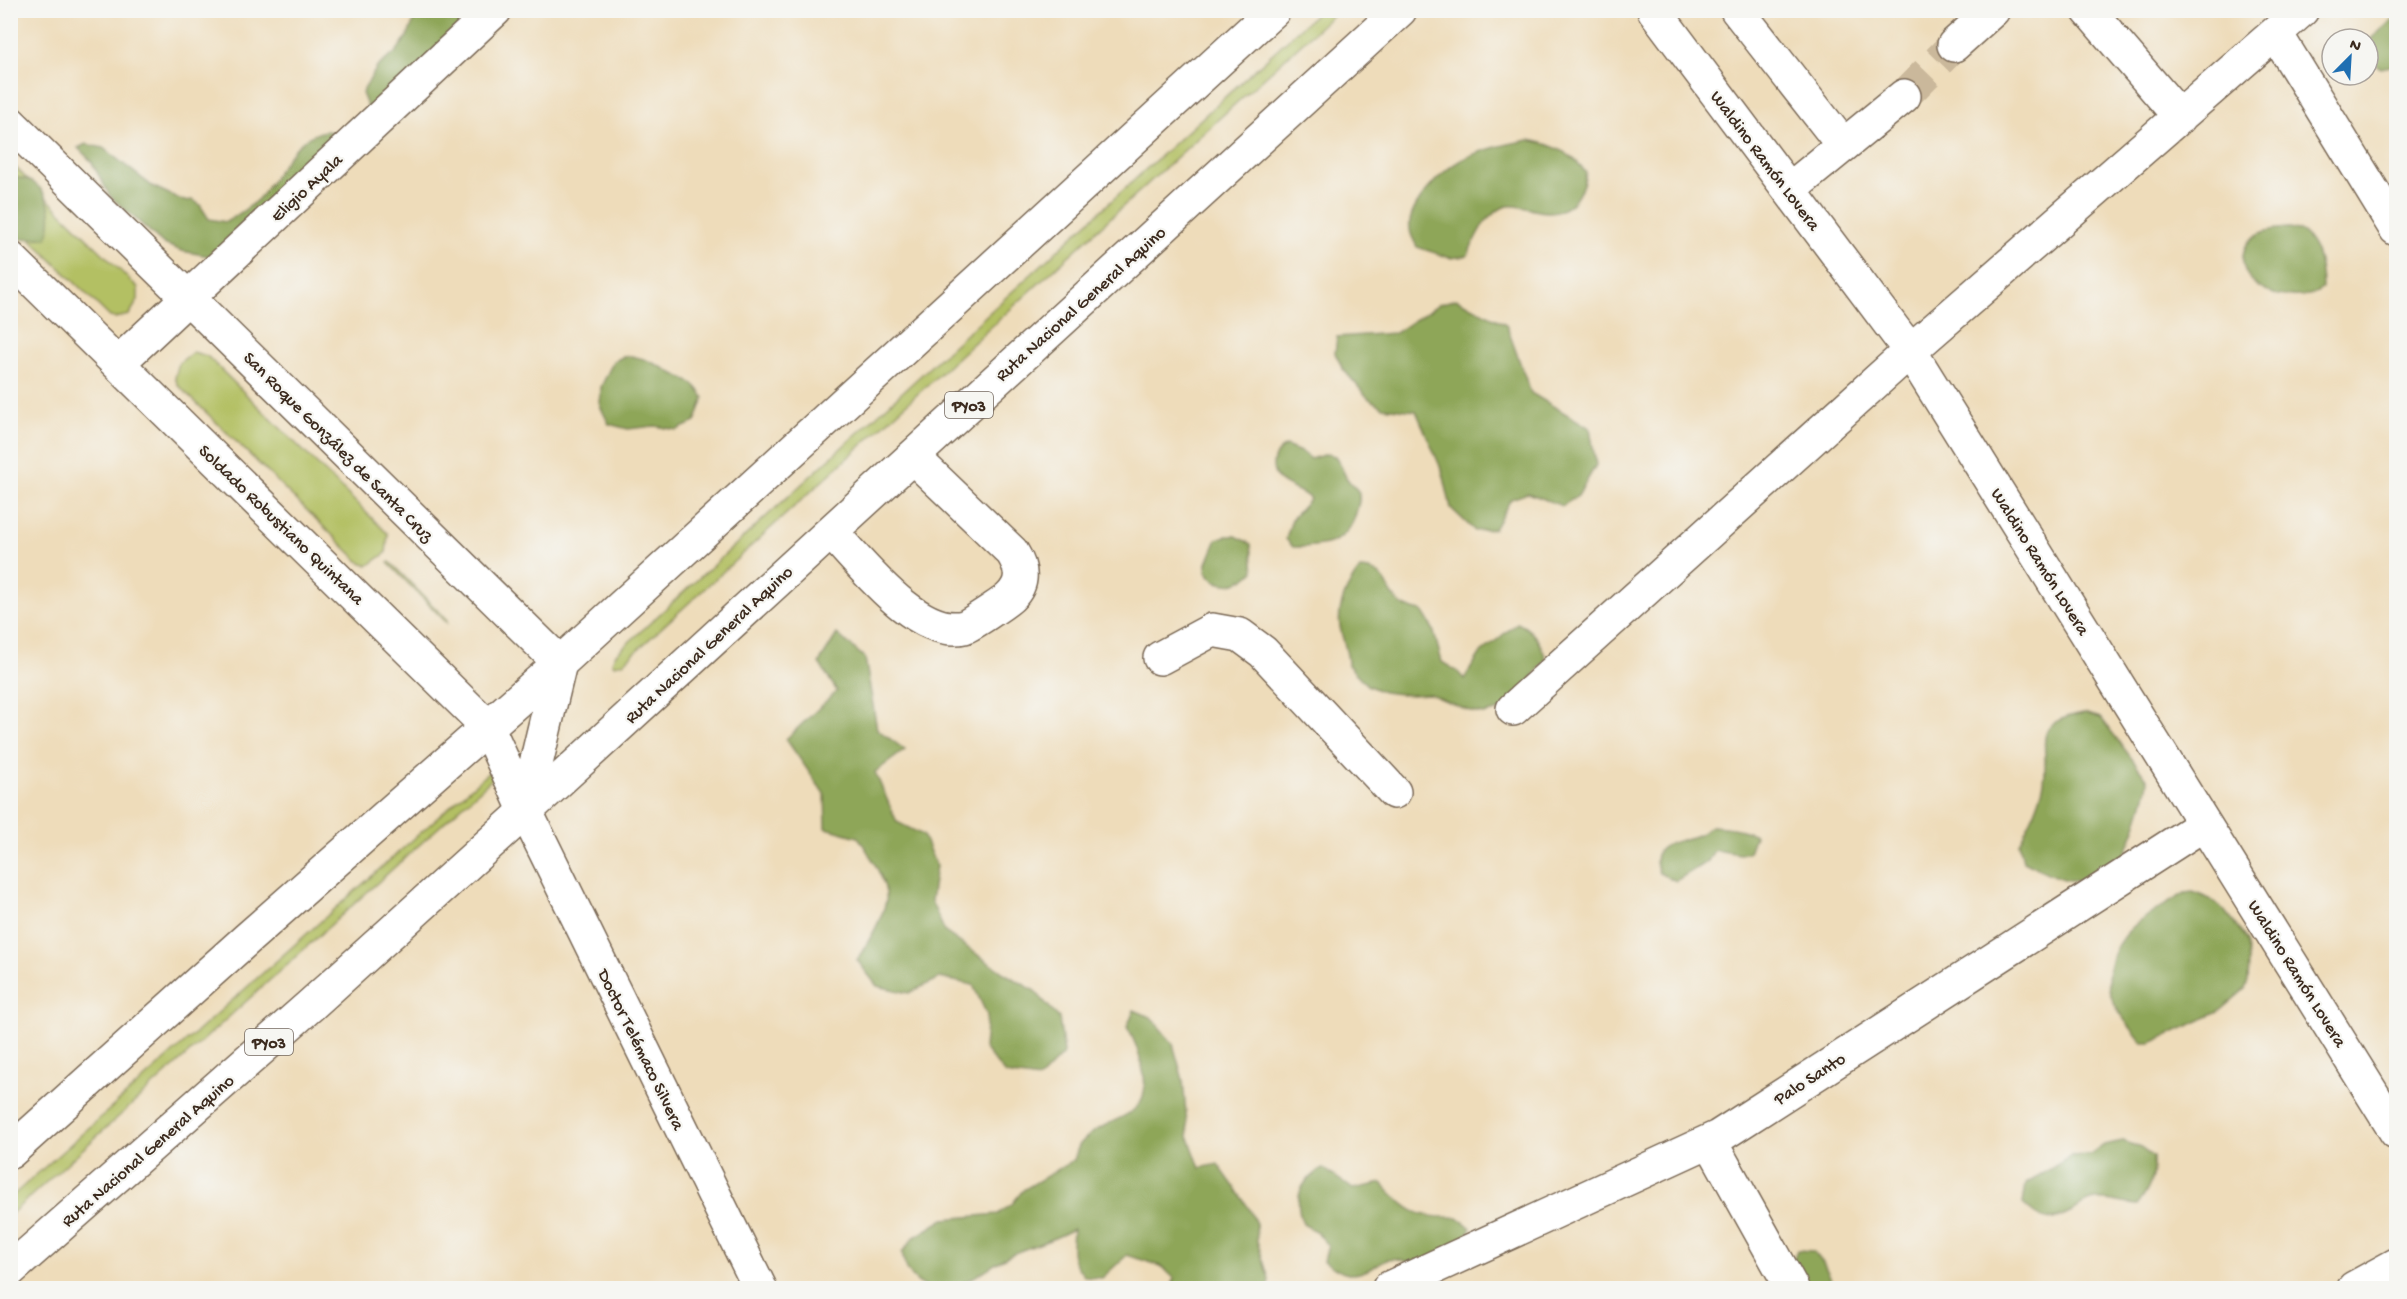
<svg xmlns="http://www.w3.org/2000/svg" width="2407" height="1299" font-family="'Gochi Hand',sans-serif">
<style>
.green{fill:#b3c063;stroke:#777540;stroke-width:1.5}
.forest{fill:#8ea659;stroke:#64683c;stroke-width:1.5}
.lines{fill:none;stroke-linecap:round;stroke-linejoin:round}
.minor-tunnel{stroke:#cab89b;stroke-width:33;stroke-dasharray:33 16;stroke-linecap:butt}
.minor-casing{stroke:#7a6855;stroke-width:36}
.highway-casing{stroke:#7a6855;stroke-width:36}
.minor{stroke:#fff;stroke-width:33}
.highway{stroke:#fff;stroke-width:33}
.labels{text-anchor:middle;stroke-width:4.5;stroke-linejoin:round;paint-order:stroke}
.shield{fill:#f6f6f2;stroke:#73675e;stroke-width:1.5}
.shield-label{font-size:16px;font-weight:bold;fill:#3b2a1e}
.street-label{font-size:18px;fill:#3b2a1e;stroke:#f6f6f2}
</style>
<rect width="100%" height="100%" fill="#f6f6f2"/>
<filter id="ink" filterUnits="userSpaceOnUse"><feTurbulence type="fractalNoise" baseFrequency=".0167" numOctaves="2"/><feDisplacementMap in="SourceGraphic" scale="12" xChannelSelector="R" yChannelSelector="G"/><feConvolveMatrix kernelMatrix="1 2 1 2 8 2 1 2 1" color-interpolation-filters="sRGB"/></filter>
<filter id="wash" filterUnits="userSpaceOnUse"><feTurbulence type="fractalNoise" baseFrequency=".008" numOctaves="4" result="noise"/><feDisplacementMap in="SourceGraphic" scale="24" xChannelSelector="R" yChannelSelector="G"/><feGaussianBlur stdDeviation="1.35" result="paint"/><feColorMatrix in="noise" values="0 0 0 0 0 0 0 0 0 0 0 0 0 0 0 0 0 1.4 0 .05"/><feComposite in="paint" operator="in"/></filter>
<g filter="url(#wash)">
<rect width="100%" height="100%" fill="#eedcba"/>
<path class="green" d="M1320 10 1337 11 623 663 614 665 612 662 615 655Z
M10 162 138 288V300L129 315 115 318 110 317 11 220Z
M193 352 207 356 388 534 386 553 369 565 362 564 178 385 175 378 179 363Z
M390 562 447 620V623L388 563Z
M490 771 493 777 491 780 11 1214 10 1198Z"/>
<path class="forest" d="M418 11H493L369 111 362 93 377 67 396 52 407 37Z
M2396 17V65L2381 68 2368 60V41Z
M325 131 333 132 338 140 219 258 182 251 164 244 110 196 91 161 78 148 86 144 103 148 152 186 184 201 193 200 200 205 209 219 226 222C237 215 251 207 260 197 279 174 293 137 325 131Z
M1529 140C1552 144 1573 153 1586 173 1580 201 1566 218 1534 210 1525 208 1511 203 1502 208 1482 219 1476 237 1467 256L1450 258 1417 247C1415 242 1410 235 1410 229 1406 207 1443 170 1461 160 1482 149 1506 144 1529 140Z
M11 178C45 175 57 210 47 238L11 239Z
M2289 228C2316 231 2322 266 2322 289 2314 295 2309 295 2300 296 2286 297 2272 296 2260 288 2238 275 2236 243 2261 233 2270 229 2280 229 2289 228Z
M1456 299 1506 324 1531 393 1590 428 1596 465 1578 496 1562 506 1528 493 1511 499 1494 529 1475 531 1451 508 1443 473 1416 411 1382 407 1368 398 1343 369 1335 353 1337 337 1395 333 1439 304Z
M632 356C646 359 655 363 667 370 684 381 693 378 704 398L695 422 677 430 655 426 628 429 609 424 600 406 601 387 613 362 622 357Z
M1286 446 1303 453 1310 459 1327 454 1335 456C1341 464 1343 473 1348 480 1351 484 1355 487 1358 491 1361 498 1358 506 1356 513 1347 545 1322 547 1293 547L1286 539 1292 519 1310 499C1300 487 1272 487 1273 465 1274 455 1278 450 1286 446Z
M1225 536H1236L1251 544 1254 571C1239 586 1219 591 1206 571L1207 563 1217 539Z
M1360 569C1391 570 1383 591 1401 604 1407 609 1416 609 1423 612L1433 629 1442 662 1457 671 1464 679 1480 654 1517 623C1533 629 1541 643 1546 659L1510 708 1483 714 1472 712 1430 694 1410 695 1383 692 1367 685 1348 665C1348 652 1343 641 1340 627 1337 607 1347 585 1360 569Z
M837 634 865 658 877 729 905 750 875 772 897 822 923 835 936 866 931 901 945 932 1004 973 1035 991 1059 1018 1064 1053 1039 1079 1005 1074 984 1048 987 1015 973 985 940 978 909 993 877 986 857 960C868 942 881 922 886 901 889 883 868 852 858 837L826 828 825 795 786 739 837 691 819 663Z
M2084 713 2101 718 2148 780C2147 795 2130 849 2121 859 2110 872 2093 882 2076 881 2057 880 2040 869 2023 861L2019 843C2030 823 2040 804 2044 782 2050 742 2028 723 2084 713Z
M1711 826C1727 827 1741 828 1755 835L1749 852 1740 854 1714 850 1708 861 1676 881 1659 873C1647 843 1675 843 1695 836 1701 834 1706 830 1711 826Z
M2193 892 2210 899 2223 909 2243 934 2247 942 2249 962 2248 981 2245 989 2218 1012 2151 1043H2142C2133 1030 2119 1016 2113 1001 2108 990 2107 977 2110 965 2118 926 2154 913 2185 893Z
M1134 1010 1151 1017 1173 1044 1183 1080 1188 1135 1200 1168 1218 1164 1249 1208 1256 1224 1257 1241 1269 1279 1268 1288H1172L1174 1278 1161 1266 1127 1255 1102 1278 1085 1277C1068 1257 1072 1252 1073 1229 1053 1241 1030 1246 1008 1256 993 1264 966 1285 951 1288 924 1294 906 1278 902 1253L913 1238 944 1219 998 1214 1012 1204 1023 1190 1074 1160C1076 1155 1077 1147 1081 1143 1108 1112 1157 1123 1142 1066 1138 1051 1135 1040 1127 1027Z
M2123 1141 2139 1147 2153 1157C2154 1177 2150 1189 2138 1205 2121 1204 2104 1196 2088 1202 2082 1204 2077 1208 2072 1212 2050 1224 2040 1221 2023 1204L2026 1184 2071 1156 2090 1155 2104 1145Z
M1323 1168 1353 1189 1382 1183C1408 1212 1419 1219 1458 1217L1471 1228 1463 1243 1421 1267C1410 1263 1400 1257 1388 1259 1383 1260 1377 1265 1372 1268 1351 1279 1341 1274 1324 1261L1328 1245 1317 1232 1303 1224C1293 1198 1299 1182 1323 1168Z
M1797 1250 1813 1251 1823 1263 1836 1288H1786L1784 1282Z"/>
</g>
<g filter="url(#ink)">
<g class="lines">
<path class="minor-tunnel" d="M1904 96 1954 45"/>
<defs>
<path id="minor" d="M1654 10 1910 351 2396 1132
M1737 10 1843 145
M2088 10 2180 117
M2276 34 2396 229
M1954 45 1993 10
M10 123 560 663 525 810
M1789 190 1904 96
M10 258 487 726 525 810 760 1288
M118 363 495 10
M831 532C860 562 917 638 964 627 969 626 1006 601 1010 597 1025 582 1022 568 1012 552L913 457
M1160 658 1212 630 1240 635 1263 652 1394 792
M1513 709 1910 351 2302 10
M1710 1141 1792 1288
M1389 1288 1718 1137 2204 824
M2354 1288 2396 1265"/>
<path id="highway" d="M10 1152 247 939 560 663 1274 10
M10 1270 312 1004 538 800 1400 10"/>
</defs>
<use href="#minor" class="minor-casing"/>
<use href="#highway" class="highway-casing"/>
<use href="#minor" class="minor"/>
<use href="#highway" class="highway"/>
</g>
</g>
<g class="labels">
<g class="shield">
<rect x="945" y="392" width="48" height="26" rx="4.5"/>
<rect x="245" y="1029" width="48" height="26" rx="4.5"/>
</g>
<g class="shield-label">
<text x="969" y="411">PY03</text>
<text x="269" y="1048">PY03</text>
</g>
<g class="street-label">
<text transform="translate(1766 160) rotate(53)" y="6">Waldino Ramón Lovera</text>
<text transform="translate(306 187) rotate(-43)" y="6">Eligio Ayala</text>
<text transform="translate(1080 303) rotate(-42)" y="6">Ruta Nacional General Aquino</text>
<text transform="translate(339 446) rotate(45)" y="6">San Roque González de Santa Cruz</text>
<text transform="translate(282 524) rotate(44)" y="6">Soldado Robustiano Quintana</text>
<text transform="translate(2041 561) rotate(58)" y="6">Waldino Ramón Lovera</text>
<text transform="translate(708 644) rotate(-43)" y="6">Ruta Nacional General Aquino</text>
<text transform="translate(2298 973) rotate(58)" y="6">Waldino Ramón Lovera</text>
<text transform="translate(642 1049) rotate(64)" y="6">Doctor Telémaco Silvera</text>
<text transform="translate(1809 1078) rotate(-33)" y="6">Palo Santo</text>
<text transform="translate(147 1150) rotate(-41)" y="6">Ruta Nacional General Aquino</text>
</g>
</g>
<rect width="2407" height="1299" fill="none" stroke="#f6f6f2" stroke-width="36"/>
<g transform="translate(2350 57) rotate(24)"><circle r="28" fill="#f6f6f2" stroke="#aba49d" stroke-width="1.5"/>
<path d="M0-4.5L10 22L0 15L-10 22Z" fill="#1f6fb2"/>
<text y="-9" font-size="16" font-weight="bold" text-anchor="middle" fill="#3b2a1e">N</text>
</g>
</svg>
